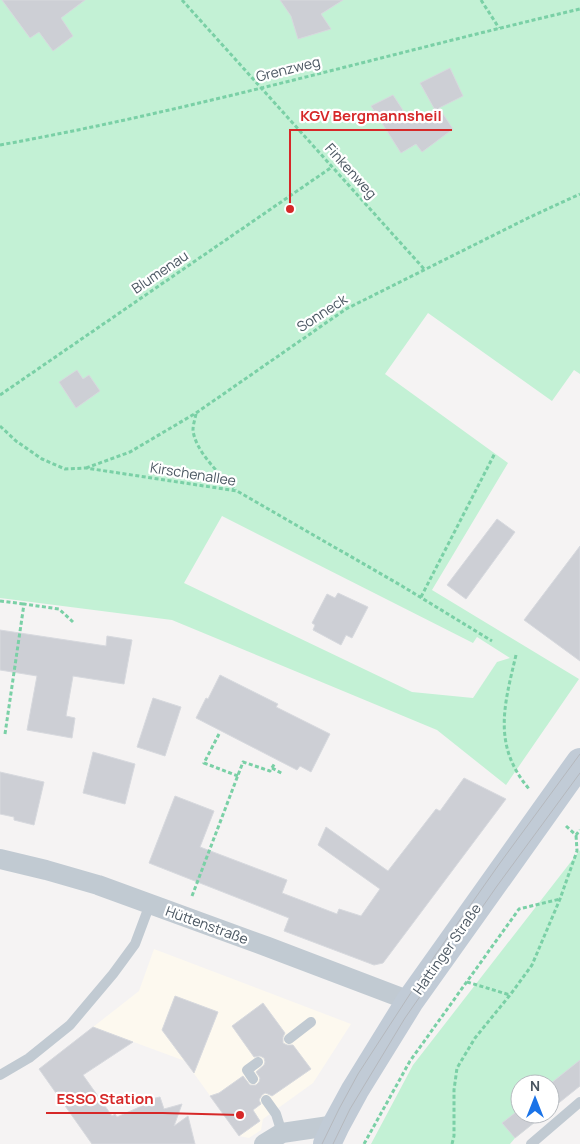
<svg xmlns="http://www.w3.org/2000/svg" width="580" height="1144" font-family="Manrope,sans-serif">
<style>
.commercial{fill:#fdf9ef}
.green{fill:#c3f1d5;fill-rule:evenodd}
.building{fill:#cdcfd5;stroke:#d7d9de}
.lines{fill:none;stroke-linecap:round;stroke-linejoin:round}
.path{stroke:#7ad0a6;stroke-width:3;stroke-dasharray:4 2.5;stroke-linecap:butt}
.lane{stroke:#c1cad2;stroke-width:10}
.street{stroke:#c1cad2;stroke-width:20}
.secondary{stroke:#c1cbd6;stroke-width:28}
.tram{stroke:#b5b8bd;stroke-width:1}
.labels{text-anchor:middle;stroke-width:4.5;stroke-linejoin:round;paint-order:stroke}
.street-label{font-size:14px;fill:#4a5661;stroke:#fff}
.leader{fill:none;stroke:#d62828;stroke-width:2}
.callout-dot{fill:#d62828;stroke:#fff;stroke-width:2}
.callout-label{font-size:15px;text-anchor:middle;font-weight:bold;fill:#d62828;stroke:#fff;stroke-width:4.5;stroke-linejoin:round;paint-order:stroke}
</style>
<rect width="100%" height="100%" fill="#f5f3f3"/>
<path class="commercial" d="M154 949 351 1024 313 1083 263 1119 261 1130 249 1138 239 1136 185 1061 93 1027 139 991Z"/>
<path class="green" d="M0 0H580V374L574 370 552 401 428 313 385 374 508 463 432 590 579 679 506 785 437 730 172 620 0 598ZM222 516 473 643 477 637 510 658 497 662 473 698 412 692 184 583Z
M580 850V1086L520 1084V1114H545L515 1138 510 1144H371L413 1065Z"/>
<path class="building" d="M2 0H85L61 18 73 36 53 51 39 32 30 38Z
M280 0H343L321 14 331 29 298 39 291 16Z
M450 68 463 96 439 108 453 129 422 152 416 144 401 153 371 106 393 95 412 124 435 110 420 83Z
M77 370 83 379 89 375 100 391 76 408 59 382Z
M497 519 515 532 466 599 447 585Z
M580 546V661L524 620Z
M338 593 368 607 352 638 346 635 341 645 313 630 315 625 312 623 327 594 335 598Z
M0 630 106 646 107 636 132 640 124 684 73 676 66 716 75 718 72 738 27 730 37 676 0 670Z
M220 675 278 704 276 707 330 734 311 772 300 766 297 770 196 718 206 698 208 699Z
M153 698 181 707 165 756 137 747Z
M93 752 135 764 125 804 83 793Z
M0 772 44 782 34 825 14 820V817L0 814Z
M464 778 506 799 383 963 374 965 284 931 289 918 149 863 175 796 214 811 200 847 287 880 282 893 337 914 339 909 361 916 380 889 318 845 326 827 388 871 436 809 440 811Z
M175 996 218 1012 194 1073 162 1030Z
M263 1003 285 1033 283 1037V1043L287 1045H293L311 1069 272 1096 268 1094 265 1093 262 1095 259 1100 261 1104 253 1110 260 1121 239 1136 210 1096 219 1093 243 1076 250 1085H256L259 1082 260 1078 256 1072 264 1065 265 1062 264 1058 260 1056 254 1057 232 1026Z
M93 1027 133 1042 83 1075 112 1116 115 1114 117 1117 144 1105 146 1100 160 1097 164 1109 182 1104 174 1126 188 1116 195 1144H92L39 1069Z
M580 1060V1086L550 1110V1084Z
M520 1109V1114H545L515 1138 502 1123Z"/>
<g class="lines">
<path class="path" d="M182 0 425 270
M481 0 499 28
M0 145C195 110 387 54 580 9
M0 395 332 167
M196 414C195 419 193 425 193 430 195 451 221 476 236 490
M0 426 16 441 42 459 65 469 86 468 237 491 402 586 492 641
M86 468 130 452 196 413 346 309 528 218 580 194
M421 597 495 453
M0 601 24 604
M516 655C504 706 492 746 530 790
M5 734 24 604 59 609 73 622
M219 734 204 763 238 776
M272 768 283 774
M566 826 576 835 580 830
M192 896 243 762 270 771 275 763
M467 982 510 995
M364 1144 410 1061 519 909 560 899
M452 1144 454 1136V1090L457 1068 475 1038 510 995 532 965 560 899 577 851 576 835"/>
<path class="lane" d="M289 1039 311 1022
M0 1075 29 1058 70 1025 113 974 135 944 150 904
M253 1079 247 1070 258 1062
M266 1100 276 1114 282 1133
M531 1144 580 1102"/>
<path class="street" d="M0 859 46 870 98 885 268 947 410 1001
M264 1144 282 1133 336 1125"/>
<path class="secondary" d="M327 1144 336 1125 355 1090 410 1001 580 762"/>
<path class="tram" d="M322 1144 339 1109 358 1074 436 954 500 863 580 754
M333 1144 350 1109 405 1018 497 886 580 773"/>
</g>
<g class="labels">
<g class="street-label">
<text transform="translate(288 69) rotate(-14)" y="5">Grenzweg</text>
<text transform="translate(351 171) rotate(48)" y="5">Finkenweg</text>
<text transform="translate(160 272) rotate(-34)" y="5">Blumenau</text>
<text transform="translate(322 313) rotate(-33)" y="5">Sonneck</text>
<text transform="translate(193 474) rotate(9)" y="5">Kirschenallee</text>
<text transform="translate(207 925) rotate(20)" y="5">Hüttenstraße</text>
<text transform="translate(447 949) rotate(-55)" y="5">Hattinger Straße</text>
</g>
</g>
<path class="leader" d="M290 209L290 130H452M240 1115L163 1113H46"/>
<g class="callout-dot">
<circle cx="290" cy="209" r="5"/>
<circle cx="240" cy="1115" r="5"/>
</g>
<g class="callout-label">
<text x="371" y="121">KGV Bergmannsheil</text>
<text x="105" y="1104">ESSO Station</text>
</g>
<g transform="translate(535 1099)"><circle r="24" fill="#ffffff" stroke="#b7bbc0"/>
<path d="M0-4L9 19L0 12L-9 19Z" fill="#1a73e8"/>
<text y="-8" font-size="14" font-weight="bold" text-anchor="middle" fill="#4a5661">N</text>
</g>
</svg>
